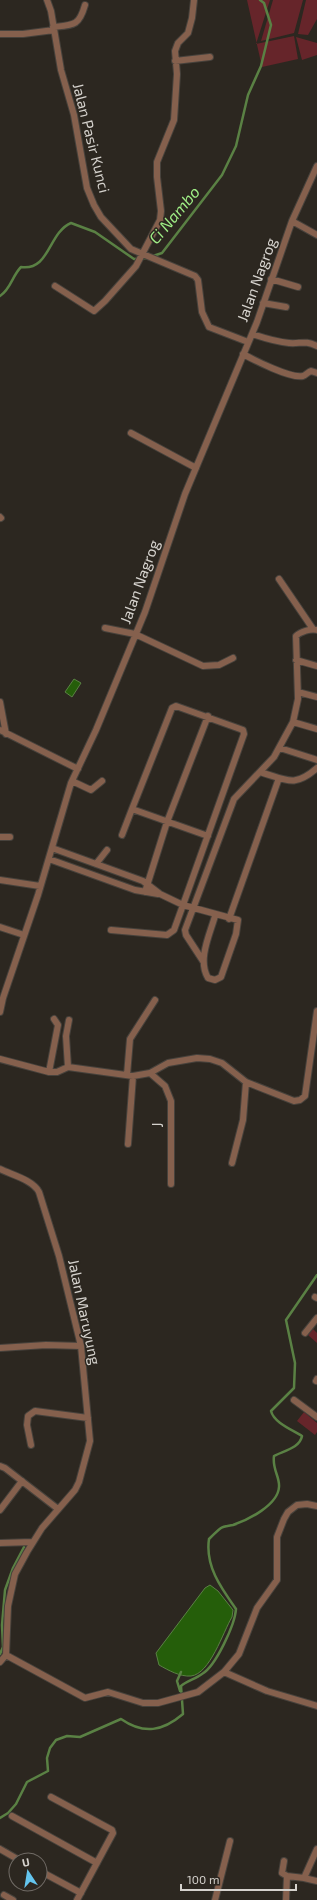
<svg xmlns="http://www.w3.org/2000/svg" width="317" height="1900" font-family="'Exo 2',sans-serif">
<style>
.green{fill:#66252a}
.water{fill:#255e0a;stroke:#5a8144}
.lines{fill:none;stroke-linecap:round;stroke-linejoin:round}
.stream{stroke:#5a8144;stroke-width:2.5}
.minor-casing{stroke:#47423c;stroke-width:8}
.minor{stroke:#85604d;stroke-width:6}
.labels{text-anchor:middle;stroke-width:3;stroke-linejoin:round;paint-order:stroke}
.street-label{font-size:15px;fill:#d5d2cd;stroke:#2c2720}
.water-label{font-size:16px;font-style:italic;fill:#9eec85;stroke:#2c2720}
</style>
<rect width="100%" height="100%" fill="#2c2720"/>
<path class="green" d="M247 0H270L256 44 294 36 298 59 262 67Z
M273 0H303L294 33 261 41Z
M306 0H317V19L308 35 298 34Z
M296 37 317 43V55L302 60Z
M313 1329 317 1333V1343L308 1335Z
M304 1412 317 1423V1432L315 1435 297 1421Z"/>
<path class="water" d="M74 679 81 683 72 697 65 692Z
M210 1585 218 1591 233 1610 232 1617C223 1632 210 1674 191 1676 180 1677 168 1670 159 1665L156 1653 205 1588Z"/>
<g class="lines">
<path class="stream" d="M153 256 162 253 222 175 236 146 248 95 261 66 271 25 264 3 260 0
M0 296C11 289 12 276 21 267 50 271 48 233 71 223L95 232 134 259 148 258
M0 1654 3 1647 2 1625 5 1590 13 1568 24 1547
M180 1691 177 1681 181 1672
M0 1818 8 1813 16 1804 27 1782 48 1771 47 1758 50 1748 56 1740 67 1736 80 1737 121 1719C144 1735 163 1731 183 1714L181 1686C187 1681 195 1679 202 1674 216 1666 235 1624 236 1609 221 1588 205 1566 209 1539 213 1535 217 1531 221 1528 224 1526 229 1526 233 1525 248 1520 278 1505 279 1487 280 1477 272 1469 274 1456 283 1451 300 1448 302 1436 293 1430 274 1423 271 1411L294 1388 295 1363 286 1320 317 1275"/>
<defs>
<path id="minor" d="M47 0 51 11 61 70 74 115 87 188 94 205 101 217 131 249 195 276 198 280 202 312 209 327 248 342
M53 27C74 25 79 26 85 5
M0 34H23L54 30
M175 61 210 57
M292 221 317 235
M271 279 298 287
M55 286 94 311 105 301 136 266 160 220 161 211 157 177V162L174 120 177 74 175 51 178 43 188 33 192 18 194 0
M263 303 286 307
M252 334C264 338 276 342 289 343 301 344 305 340 317 346
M243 354C254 360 291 379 303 376 306 375 308 372 311 371L317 373
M131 433 196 468
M0 517 1 518
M279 579 313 629
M105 628 135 634 203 666 219 665 233 658
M296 660 317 666
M298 692 317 697
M0 702 6 734
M293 722 317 729
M0 730 78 769
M280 748 317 760
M260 772C287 780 294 788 317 768
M72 781 91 790 102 781
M122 835 132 809
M0 837H10
M52 848 143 881 160 894 183 905 238 920 236 934 221 977 215 980 208 978C197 960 210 934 215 916
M49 859 135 890 158 894
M96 864 107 850
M0 880 40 886
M145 892 167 822 208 716
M229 919 279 778
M0 927 24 935
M111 930 167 935 174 930 183 905 244 734 243 730 176 706 172 708 132 809 208 836
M203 961 186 935 185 930 234 799 274 757 293 722 298 699 296 636C300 632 311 628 317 630
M0 1012 3 998 38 895 71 783 96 730 145 612 185 494 257 322 292 221 317 166
M0 1059 49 1072H57L68 1067 133 1076 150 1073 168 1063 197 1058 210 1059 222 1063 246 1082 294 1101 300 1100 305 1096 317 1011
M68 1067 66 1036 69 1020
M49 1072 58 1025 54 1019
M150 1073 165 1086 171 1101V1184
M127 1075 130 1039 155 1000
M128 1144 133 1076
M232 1163 243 1120 246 1082
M0 1169C12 1175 33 1180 39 1192L59 1256 81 1346 90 1441 79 1482 75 1490 42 1528 27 1552 15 1574 8 1606 6 1655
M315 1297 317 1298
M305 1333 317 1318
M0 1348 46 1345 81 1346
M316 1381 317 1379
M294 1400 317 1417
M31 1445 27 1425 28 1416 35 1411 88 1418
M0 1466 5 1468 58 1509
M0 1510 22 1481
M0 1543 33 1542
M6 1655 85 1698 108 1692 143 1703H158L198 1692 224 1672 239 1654 257 1608 277 1580V1537L284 1519 288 1512 297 1505 307 1504 317 1506
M0 1662 6 1655
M224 1672 267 1691 317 1706
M51 1797 112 1830 113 1833 77 1900
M12 1816 97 1863
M0 1849 19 1860
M317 1849 304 1878 317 1881
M284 1861 282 1873 287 1876
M40 1871 81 1893
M4 1895 13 1900
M215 1900 230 1841
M286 1900 287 1876 304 1878"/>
</defs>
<use href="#minor" class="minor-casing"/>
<use href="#minor" class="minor"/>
</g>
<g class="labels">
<g class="street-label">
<text transform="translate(91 138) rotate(76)" y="5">Jalan Pasir Kunci</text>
<text transform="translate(257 280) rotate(-70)" y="5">Jalan Nagrog</text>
<text transform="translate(140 582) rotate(-70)" y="5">Jalan Nagrog</text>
<text transform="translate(158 1125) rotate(-90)" y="5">J</text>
<text transform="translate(84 1312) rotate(78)" y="5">Jalan Maruyung</text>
</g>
<g class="water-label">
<text transform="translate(174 215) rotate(-50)" y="6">Ci Nambo</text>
</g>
</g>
<g transform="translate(28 1872) rotate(348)"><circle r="19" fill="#2c2720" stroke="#706b65"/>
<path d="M0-3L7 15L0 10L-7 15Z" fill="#64c5ee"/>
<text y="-6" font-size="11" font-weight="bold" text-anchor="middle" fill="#d5d2cd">U</text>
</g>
<path d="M181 1884v6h115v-6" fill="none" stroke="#d5d2cd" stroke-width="2"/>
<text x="187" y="1884" font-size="12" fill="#d5d2cd" stroke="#2c2720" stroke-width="3" paint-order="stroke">100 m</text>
</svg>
